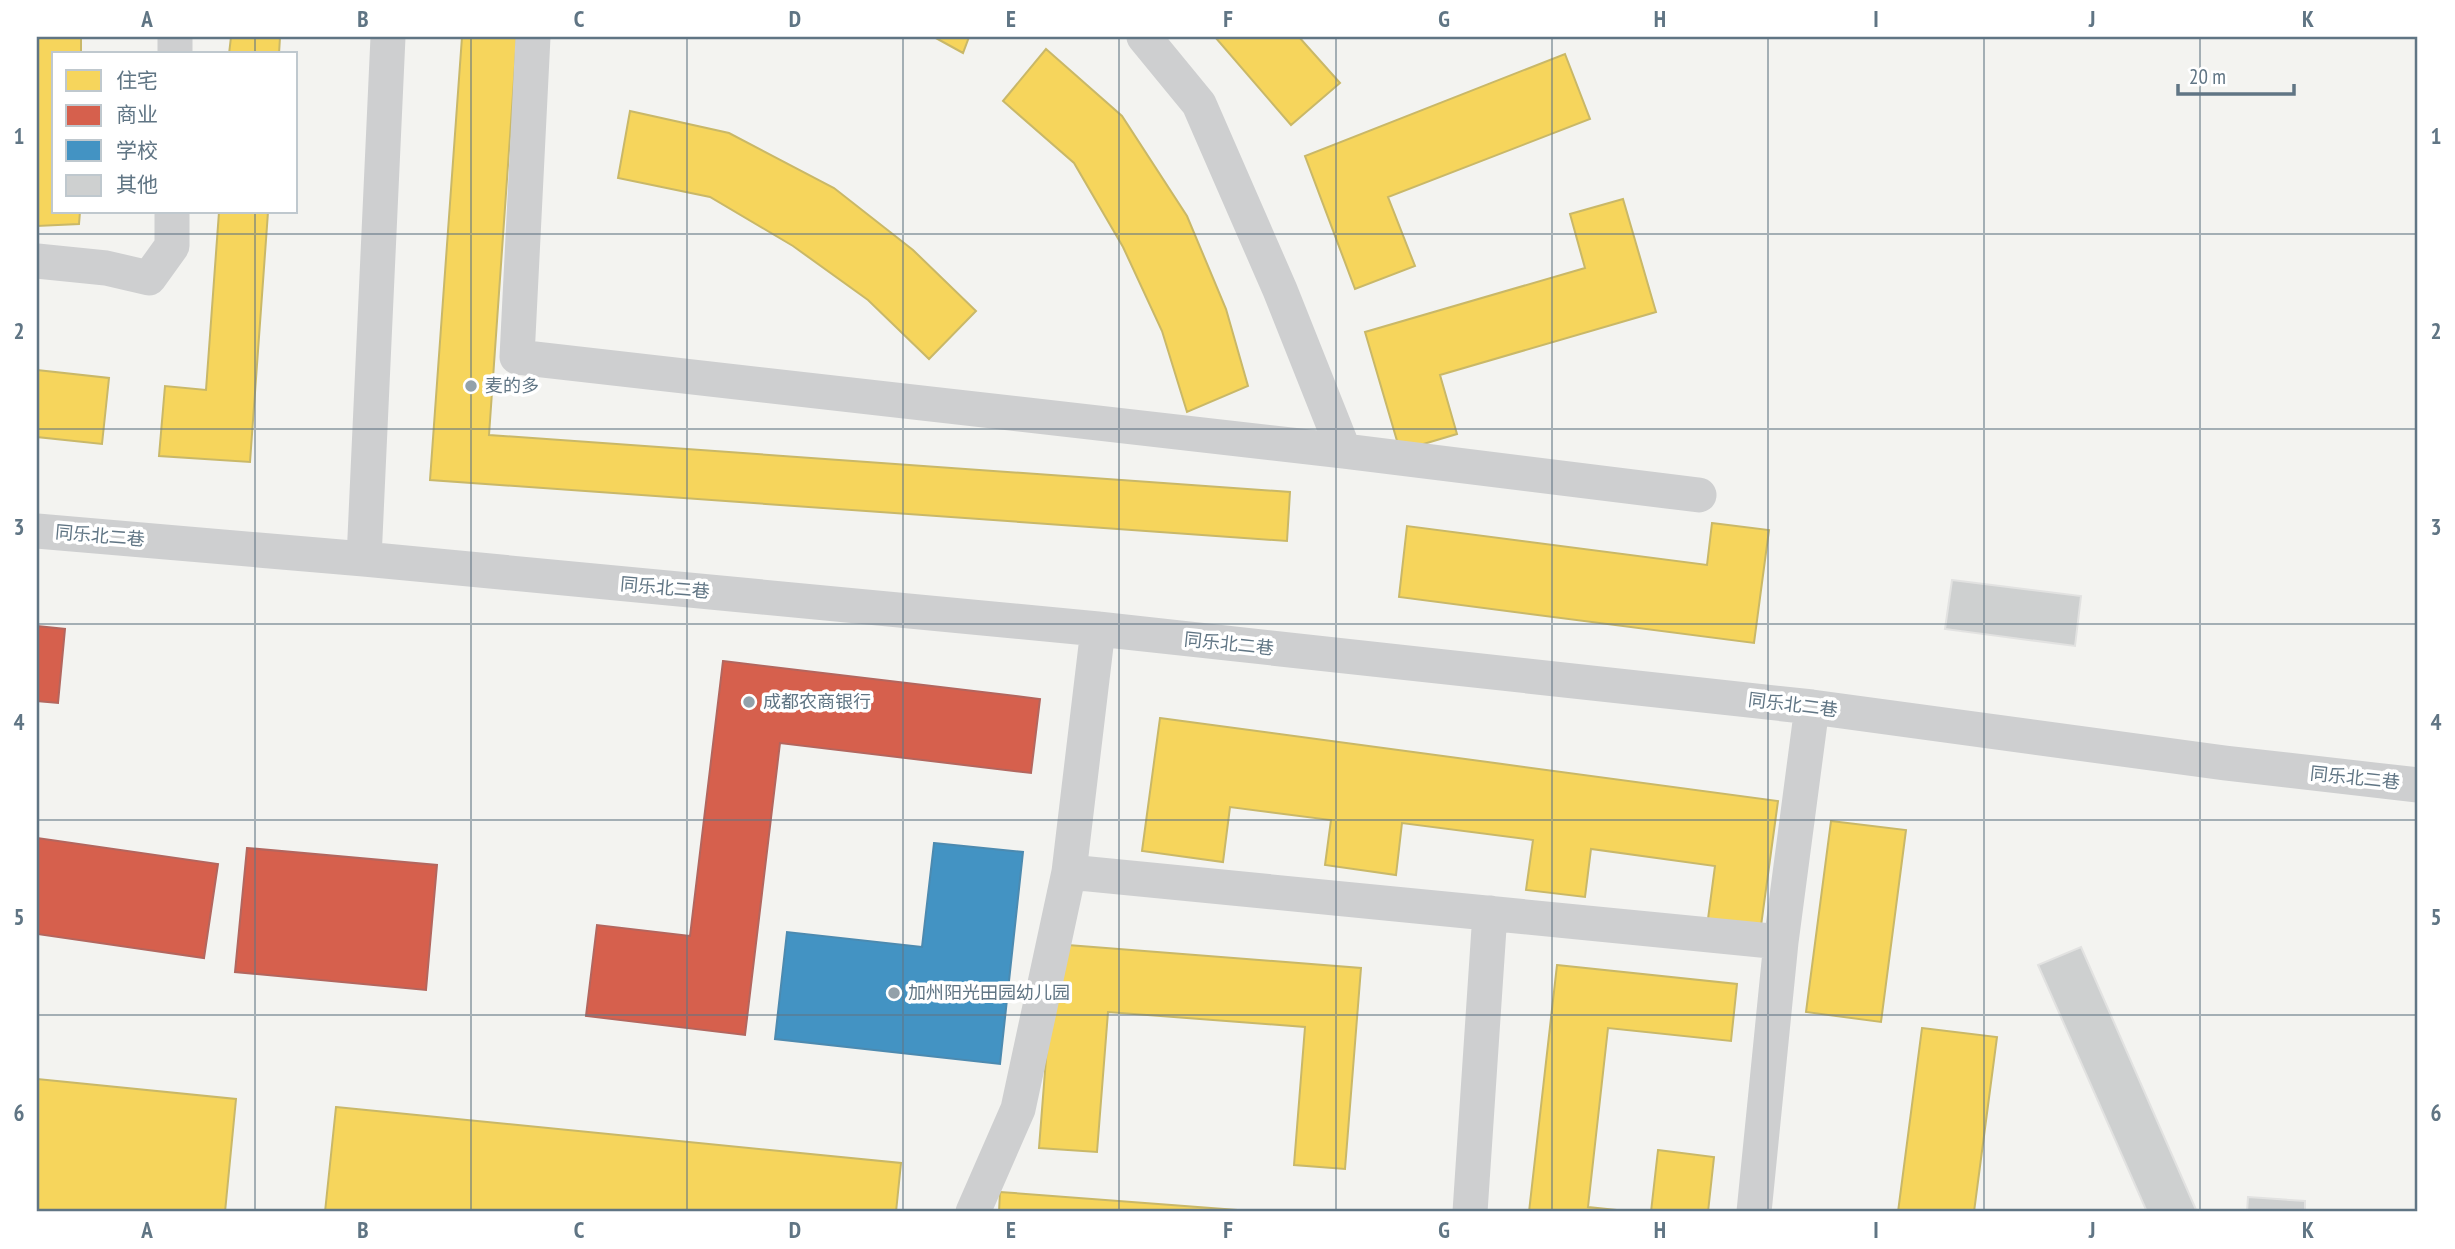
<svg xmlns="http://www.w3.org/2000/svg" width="2455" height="1249" font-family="'PT Sans Narrow','Noto Sans SC',sans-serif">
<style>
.homes{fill:#f6d55c;stroke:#c9b868;stroke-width:2}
.shops{fill:#d6604d;stroke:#b3665e;stroke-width:2}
.schools{fill:#4393c3;stroke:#4c8ab0;stroke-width:2}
.building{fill:#ced0d0;stroke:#e2e2e1;stroke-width:2}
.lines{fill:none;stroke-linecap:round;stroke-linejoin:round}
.street{stroke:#cecfd0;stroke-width:35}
.grid{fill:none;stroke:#607584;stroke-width:2;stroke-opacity:0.55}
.poi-dot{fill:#93a1aa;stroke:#fff;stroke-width:2.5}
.labels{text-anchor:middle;stroke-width:7;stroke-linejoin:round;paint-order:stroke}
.poi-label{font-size:18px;fill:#607584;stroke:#fff;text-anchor:start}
.street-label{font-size:18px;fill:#607584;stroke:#fff}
.neatline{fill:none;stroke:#607584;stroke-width:2.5}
.grid-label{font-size:23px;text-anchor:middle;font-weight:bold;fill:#607584}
</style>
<rect width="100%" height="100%" fill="#f3f3f0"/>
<path class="homes" d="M37 37H81V54H54V212H80L79 224 37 226Z
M231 37H280L279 54H229Z
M462 37H517L489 435 1290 492 1287 541 430 480Z
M934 37H969L963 53Z
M1215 37H1299L1340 83 1291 125Z
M1046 49 1122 116 1187 216 1226 309 1248 386 1187 412 1162 331 1123 247 1074 163 1003 101Z
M1565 54 1590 119 1388 197 1415 266 1355 289 1305 156Z
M630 111 729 133 834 188 913 250 976 311 929 359 868 300 793 246 710 197 618 178Z
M1623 199 1656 312 1440 375 1457 434 1400 451 1365 332 1585 268 1570 214Z
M219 212H268L250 462 159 456 165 386 206 390Z
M37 370 109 378 102 444 37 437Z
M1712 523 1769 530 1754 643 1399 597 1407 526 1707 565Z
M1160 718 1778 801 1761 926 1708 919 1715 866 1591 849 1585 897 1526 890 1533 840 1402 823 1396 875 1325 865 1331 820 1230 807 1223 862 1142 851Z
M1831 821 1906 830 1881 1022 1806 1012Z
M1055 944 1361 968 1345 1169 1294 1165 1305 1027 1108 1012 1097 1152 1039 1148Z
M1557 965 1737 984 1731 1041 1608 1028 1588 1207 1636 1212H1529Z
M1922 1028 1997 1037 1974 1212H1898Z
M37 1079 236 1099 225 1212H61L37 1210Z
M336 1107 901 1163 896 1212H325Z
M1658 1150 1714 1157 1708 1212H1651Z
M1000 1192 1264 1212H999Z"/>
<path class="shops" d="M37 626 65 629 58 703 37 701Z
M723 661 1040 699 1031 773 780 743 745 1035 586 1016 597 925 690 936Z
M37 838 218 864 204 958 37 934Z
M247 848 437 865 426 990 235 972Z"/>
<path class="schools" d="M934 843 1023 852 1000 1064 775 1039 787 932 922 947Z"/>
<path class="building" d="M1952 580 2081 596 2075 646 1945 629Z
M2081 947 2197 1212H2147L2038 965Z
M2248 1197 2305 1201V1212H2247Z"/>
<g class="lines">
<path class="street" d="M533 37 517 357 1344 451 1699 495
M1144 37 1199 104 1280 290 1344 451
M175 54V37
M37 261 106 268 149 278 172 246V212
M37 531 364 559 1098 629 1812 707 2225 763 2418 785
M364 559 388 37
M1069 872 1781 942
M973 1212 1018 1109 1069 872 1098 629
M1470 1212 1490 913
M1754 1212 1781 942 1812 707"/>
</g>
<path class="grid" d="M255 37V54M471 37V1212M687 37V1212M903 37V1212M1119 37V1212M1336 37V1212M1552 37V1212M1768 37V1212M1984 37V1212M2200 37V1212M255 212V1212M37 234H2418M37 429H2418M37 624H2418M37 820H2418M37 1015H2418"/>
<g class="poi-dot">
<circle cx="471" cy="386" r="7"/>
<circle cx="749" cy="702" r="7"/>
<circle cx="894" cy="993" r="7"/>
</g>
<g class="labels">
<g class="poi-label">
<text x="485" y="392">麦的多</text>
<text x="763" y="708">成都农商银行</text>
<text x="908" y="999">加州阳光田园幼儿园</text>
</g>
<g class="street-label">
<text transform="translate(100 536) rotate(5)" y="6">同乐北二巷</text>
<text transform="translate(665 588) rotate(5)" y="6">同乐北二巷</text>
<text transform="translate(1229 644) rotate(6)" y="6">同乐北二巷</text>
<text transform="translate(1793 705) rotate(7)" y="6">同乐北二巷</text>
<text transform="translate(2355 778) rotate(6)" y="6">同乐北二巷</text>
</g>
</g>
<rect width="2455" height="1249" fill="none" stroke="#ffffff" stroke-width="77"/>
<rect x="52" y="52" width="245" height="161" fill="#ffffff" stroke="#bfc8ce" stroke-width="2"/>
<rect x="66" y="70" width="35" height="21" fill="#f6d55c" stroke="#bfc8ce" stroke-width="2"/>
<text x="116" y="88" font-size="21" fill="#607584">住宅</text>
<rect x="66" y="105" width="35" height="21" fill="#d6604d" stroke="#bfc8ce" stroke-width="2"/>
<text x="116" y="122" font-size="21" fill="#607584">商业</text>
<rect x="66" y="140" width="35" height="21" fill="#4393c3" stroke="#bfc8ce" stroke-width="2"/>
<text x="116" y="158" font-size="21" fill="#607584">学校</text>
<rect x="66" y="175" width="35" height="21" fill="#ced0d0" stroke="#bfc8ce" stroke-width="2"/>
<text x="116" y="192" font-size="21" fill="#607584">其他</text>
<path d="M2178 84v10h116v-10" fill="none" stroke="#607584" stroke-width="3.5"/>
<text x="2189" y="84" font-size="21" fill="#607584" stroke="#ffffff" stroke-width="5" paint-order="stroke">20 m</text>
<rect x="38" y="38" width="2378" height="1172" class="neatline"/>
<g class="grid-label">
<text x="147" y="27">A</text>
<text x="363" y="27">B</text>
<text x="579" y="27">C</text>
<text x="795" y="27">D</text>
<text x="1011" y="27">E</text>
<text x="1228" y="27">F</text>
<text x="1444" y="27">G</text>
<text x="1660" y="27">H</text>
<text x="1876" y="27">I</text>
<text x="2092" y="27">J</text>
<text x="2308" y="27">K</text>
<text x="19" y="144">1</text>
<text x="2436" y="144">1</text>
<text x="19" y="339">2</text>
<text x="2436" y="339">2</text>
<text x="19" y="535">3</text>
<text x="2436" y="535">3</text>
<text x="19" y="730">4</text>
<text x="2436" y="730">4</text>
<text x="19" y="925">5</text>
<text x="2436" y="925">5</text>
<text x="19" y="1121">6</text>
<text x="2436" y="1121">6</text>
<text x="147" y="1238">A</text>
<text x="363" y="1238">B</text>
<text x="579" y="1238">C</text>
<text x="795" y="1238">D</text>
<text x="1011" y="1238">E</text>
<text x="1228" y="1238">F</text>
<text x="1444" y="1238">G</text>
<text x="1660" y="1238">H</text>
<text x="1876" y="1238">I</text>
<text x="2092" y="1238">J</text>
<text x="2308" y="1238">K</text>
</g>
</svg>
